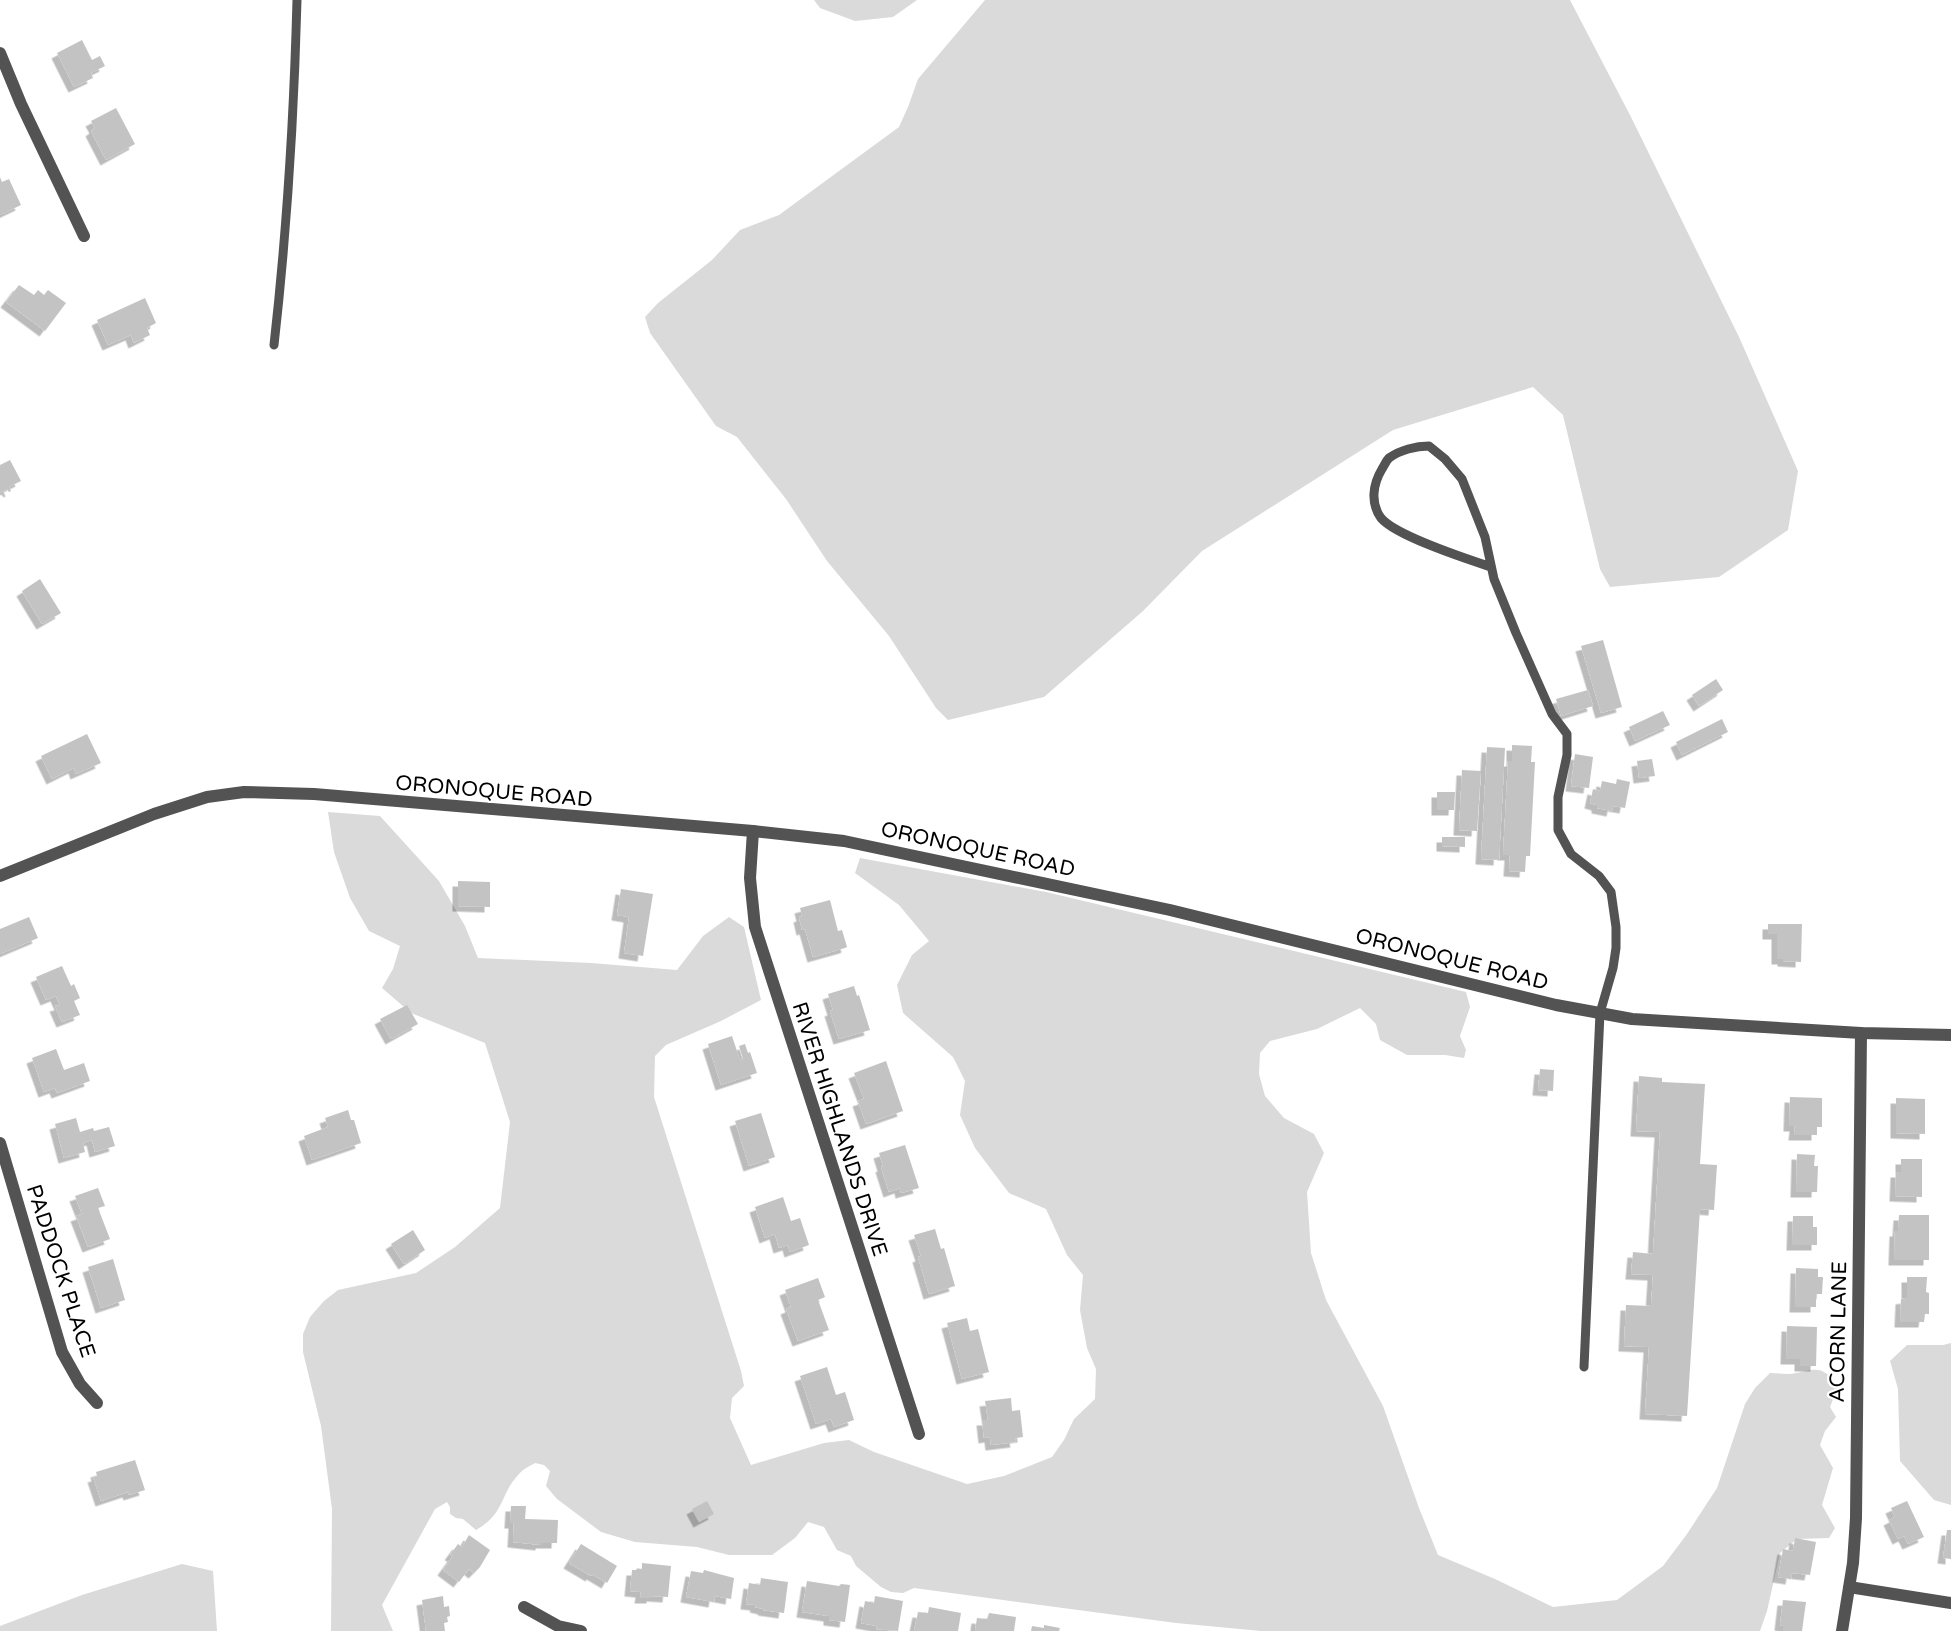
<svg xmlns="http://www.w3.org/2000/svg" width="1951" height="1631" font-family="'Varela Round',sans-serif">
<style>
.green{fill:#dadada}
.building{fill:#c3c3c3;filter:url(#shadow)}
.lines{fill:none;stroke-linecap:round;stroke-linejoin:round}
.service{stroke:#535353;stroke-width:9}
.minor{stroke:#535353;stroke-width:12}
.tertiary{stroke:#535353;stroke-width:12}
.labels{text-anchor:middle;stroke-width:4.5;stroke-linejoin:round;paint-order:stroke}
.street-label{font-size:21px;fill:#000;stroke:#fff}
</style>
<defs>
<filter id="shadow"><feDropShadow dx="-5.5" dy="5.5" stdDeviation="0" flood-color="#0004"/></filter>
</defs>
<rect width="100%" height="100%" fill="#fff"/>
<path class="green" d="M814 0H917L893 17 855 21 820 8Z
M985 0H1570L1631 117 1739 337 1798 471 1788 530 1719 577 1610 587 1600 569 1563 415 1533 387 1393 430 1202 551 1143 611 1044 697 948 720 936 708 889 636 827 561 786 499 737 437 716 426 650 333 645 317 658 303 712 260 740 230 779 215 899 127 908 107 918 79Z
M328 812 380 816 439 881 465 926 478 958 591 963 677 970 703 936 729 917 744 927 761 1000 721 1021 666 1045 655 1056 654 1097 741 1371 744 1386 732 1398 730 1418 751 1465 824 1443 849 1440 874 1452 967 1484 1004 1476 1052 1457 1064 1440 1074 1419 1095 1399 1096 1369 1087 1348 1080 1310 1083 1275 1067 1255 1046 1209 1009 1193 975 1148 960 1115 965 1081 953 1057 903 1013 897 985 912 955 929 941 899 905 855 873 860 858 1046 892 1466 992 1470 1007 1460 1036 1466 1050 1464 1058 1445 1055H1407L1380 1040 1376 1024 1360 1008 1317 1029 1270 1041 1260 1053 1259 1074 1265 1096 1284 1118 1314 1134 1324 1153 1307 1192 1311 1253 1326 1300 1383 1406 1419 1508 1438 1555 1495 1579 1553 1607 1617 1600 1663 1566 1687 1534 1717 1488 1745 1404 1755 1388 1770 1373C1778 1373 1788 1375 1796 1373 1819 1368 1823 1366 1838 1387L1830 1407 1836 1417 1825 1431 1820 1445 1833 1468 1822 1505 1835 1528 1829 1538 1797 1539 1780 1553 1767 1611 1760 1631H1261L1176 1623 914 1588 903 1593 891 1592 881 1587 856 1566 851 1556 837 1550 824 1527 808 1522 795 1538 772 1555H729L697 1547 635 1542 601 1532 557 1499 546 1486 550 1471 544 1465 535 1463C530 1466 523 1469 519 1474 499 1495 506 1513 476 1530L463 1519 456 1518 450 1514V1507L447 1502 435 1509 382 1605 393 1631H331L332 1509 321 1426 303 1352V1334L310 1317 324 1301 338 1290 416 1273 455 1247 500 1208 510 1122 485 1043 411 1013 382 988 393 969 400 946 369 931 350 898 334 852Z
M1951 1343V1505L1934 1500 1900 1461 1898 1389 1890 1361 1907 1345H1943Z
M182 1564 213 1571 217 1631H0V1626L82 1595Z"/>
<path class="building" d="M82 40 92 60 100 56 105 66 91 73 93 78 74 87 57 53Z
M116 108 135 144 106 160 91 131 95 128 91 121Z
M0 177 2 182 9 179 21 205 0 215Z
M19 285 34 295 38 290 44 295 48 290 66 303 45 331 6 302Z
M145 298 156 323 147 328 150 335 134 343 131 335 108 345 97 320Z
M10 460 21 481 9 487 11 491 9 492 7 489 0 493V465Z
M40 579 61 613 42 624 22 591Z
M1603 640 1622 707 1601 713 1581 646Z
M1716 679 1723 690 1699 706 1692 695Z
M1588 690 1593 706 1561 716 1556 699Z
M1663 711 1670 725 1635 741 1629 727Z
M1722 719 1728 732 1682 755 1676 742Z
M87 734 101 763 76 774 74 768 52 779 41 756Z
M1512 745 1532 746 1531 762H1535L1530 856H1526L1525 872 1509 871 1510 855H1503L1508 761H1512Z
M1487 747 1505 748 1499 860 1481 859Z
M1575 754 1593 757 1589 788 1571 786Z
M1652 759 1655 776 1639 778 1637 761Z
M1462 770 1481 771 1477 831 1459 830Z
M1617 779 1630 782 1625 808 1613 806 1612 811 1597 808V805L1590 803 1593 789 1600 791 1602 781 1616 784Z
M1437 792H1455L1454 810H1437Z
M1442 837H1465V847L1442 846Z
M458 881 490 882V907L458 906Z
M621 889 653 894 643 956 624 953 629 917 617 915Z
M830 900 838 931 842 930 847 947 845 948 813 957 805 929 802 930 799 917 802 916 800 908Z
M29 917 38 938 0 954V929Z
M1768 924H1802L1801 962 1783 961V959H1777V934H1768Z
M62 966 71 986 74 984 80 998 74 1001 80 1015 62 1022 55 1006 60 1005 56 996 46 1000 36 977Z
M854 986 857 996 859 995 870 1030 839 1039 830 1011 833 1010 828 994Z
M407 1005 418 1024 391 1039 380 1019Z
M732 1036 740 1060 743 1059 739 1046 745 1044 748 1053 750 1052 757 1073 721 1085 708 1044Z
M56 1049 64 1070 84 1063 90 1081 57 1093 55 1088 44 1092 32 1058Z
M886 1061 903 1111 866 1124 858 1101 864 1099 854 1073Z
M1540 1069 1554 1070 1553 1091 1538 1090Z
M1639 1076 1662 1078V1082L1705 1084 1700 1164 1717 1165 1714 1210 1700 1209 1687 1416 1645 1414 1649 1347 1624 1346 1626 1305 1651 1306 1653 1275 1631 1274 1633 1252 1653 1254 1660 1132 1636 1131Z
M1790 1097 1822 1098V1127H1817V1135H1794L1795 1126H1789Z
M1896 1098 1925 1099V1134L1896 1133Z
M348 1110 351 1120H354L361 1143 312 1160 304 1136 328 1127 325 1118Z
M761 1113 775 1157 749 1166 735 1121Z
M76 1118 80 1132 93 1128 94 1131 109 1127 115 1146 95 1152 92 1140 83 1143 85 1152 64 1158 55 1124Z
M905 1145 919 1188 901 1193 900 1188 889 1192 881 1167 883 1166 879 1153Z
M1797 1154 1815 1155 1814 1166H1818L1817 1192H1796Z
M1901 1159H1922V1197L1895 1196 1896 1172H1901Z
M98 1188 105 1206 98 1208 110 1239 88 1247 76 1216 82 1214 75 1196Z
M783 1197 791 1221 800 1218 809 1245 790 1252 788 1245 779 1248 775 1234 765 1238 755 1207Z
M1899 1215H1929V1260H1894L1895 1231H1898Z
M1793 1216H1813V1227H1817V1245H1792Z
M935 1229 941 1249 944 1248 955 1286 929 1294 918 1257 921 1256 914 1235Z
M413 1230 425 1250 404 1264 391 1244Z
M113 1259 125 1300 101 1308 88 1267Z
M1796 1268 1818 1269V1277H1823L1822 1294H1816V1307H1795Z
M1907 1277H1927L1926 1292 1929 1293V1314H1925L1924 1322H1900L1901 1299 1907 1298Z
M818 1278 825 1297 818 1300 829 1330 798 1341 786 1309 791 1307 785 1290Z
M967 1318 970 1331 978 1329 989 1372 962 1379 947 1323Z
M1787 1326 1817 1327 1816 1366H1800V1359H1786Z
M827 1367 836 1395 845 1392 854 1420 834 1427 831 1419 816 1424 800 1376Z
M1011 1398 1012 1411 1020 1410 1023 1437 1015 1438 1016 1442 991 1445 990 1437 984 1438 982 1420H988L985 1401Z
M135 1460 145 1490 129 1495 128 1492 101 1501 93 1477 97 1476 96 1472Z
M707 1501 714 1514 699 1522 692 1509Z
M1907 1501 1924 1537 1908 1544 1904 1536 1898 1539 1889 1520 1895 1517 1891 1508Z
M511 1506H526L525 1519 558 1520 557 1543H541V1545L513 1542 514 1523H510Z
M1947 1530H1951V1559L1943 1558Z
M469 1535 490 1550 480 1567 474 1573 469 1569 459 1582 443 1570 453 1556 450 1555 458 1544 462 1547Z
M1795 1538 1816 1542 1810 1575 1792 1573 1791 1579 1778 1577 1783 1549 1793 1551Z
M581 1544 617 1566 607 1583 592 1574 591 1576 569 1563Z
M642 1563 671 1566 668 1597 652 1596V1598H640L641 1592 630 1591 632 1570H642Z
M704 1570 734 1578 731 1599 715 1596 714 1602 686 1597 691 1571 703 1573Z
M761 1578 788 1582 784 1613 763 1610 764 1609 755 1607 756 1605 746 1604 749 1583 760 1585Z
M807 1581 839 1586 841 1584 850 1585 845 1622 829 1620V1616L802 1612Z
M443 1596 444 1607 449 1606 450 1616 447 1617 448 1622 444 1623 445 1631H426L422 1600Z
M875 1596 903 1601 898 1631 876 1629 877 1626 861 1623 865 1601 874 1603Z
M1783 1600 1806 1602 1802 1631H1783V1626L1780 1625Z
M929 1607 961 1613 958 1631H914L918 1612 928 1613Z
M989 1613 1016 1617 1014 1631H975L977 1618 987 1619Z
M1044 1625 1060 1628 1059 1631H1031L1032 1626 1044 1628Z"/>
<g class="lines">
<path class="service" d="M274 345C287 230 294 115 297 0
M1491 567C1467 559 1396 536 1381 518 1370 503 1373 484 1382 469 1384 466 1386 461 1389 458 1400 450 1416 446 1429 446L1445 459 1462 479 1485 537 1494 579 1516 633 1552 714 1567 734V755L1558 797V830L1571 854 1599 876 1611 892 1616 927V948L1613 968 1600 1013 1584 1367"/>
<path class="minor" d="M0 53 21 104 84 236
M753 831 750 878 755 927 919 1434
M0 1143 62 1352 80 1384 97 1403
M1849 1587 1951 1603
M524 1607 558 1626 581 1631
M1842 1631 1853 1563 1856 1518 1861 1033"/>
<path class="tertiary" d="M0 876 154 814 207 797 244 792 314 794 753 831 844 841 1170 910 1556 1005 1632 1019 1861 1033 1951 1035"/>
</g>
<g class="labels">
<g class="street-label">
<text transform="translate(494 791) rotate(5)" y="7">ORONOQUE ROAD</text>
<text transform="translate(978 849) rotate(12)" y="7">ORONOQUE ROAD</text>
<text transform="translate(1452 959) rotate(14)" y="7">ORONOQUE ROAD</text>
<text transform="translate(840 1129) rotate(72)" y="7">RIVER HIGHLANDS DRIVE</text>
<text transform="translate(61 1271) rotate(72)" y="7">PADDOCK PLACE</text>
<text transform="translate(1838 1332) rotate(-89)" y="7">ACORN LANE</text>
</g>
</g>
</svg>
